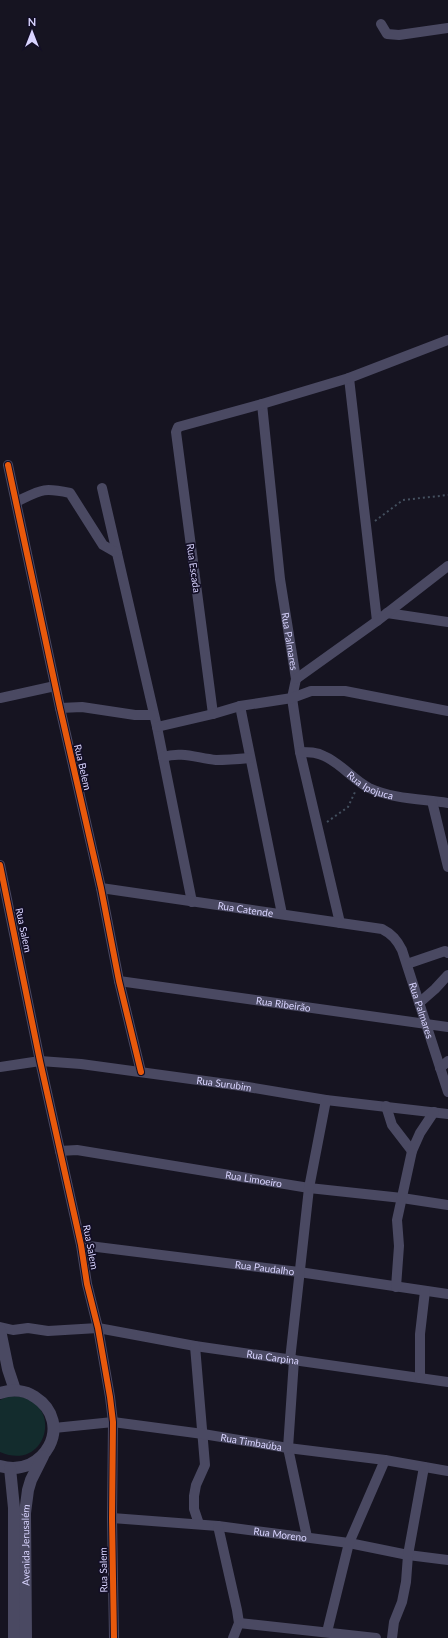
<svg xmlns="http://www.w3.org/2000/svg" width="448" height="1638" font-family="Lato,sans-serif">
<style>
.green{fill:#132c2d}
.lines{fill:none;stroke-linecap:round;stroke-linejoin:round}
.path{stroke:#44505f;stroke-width:2;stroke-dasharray:2 3;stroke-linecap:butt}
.minor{stroke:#4a4962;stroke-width:10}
.tertiary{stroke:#4a4962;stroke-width:12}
.cycleway-casing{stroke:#130f26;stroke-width:8}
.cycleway{stroke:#e8590c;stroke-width:6}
.labels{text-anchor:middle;stroke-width:3.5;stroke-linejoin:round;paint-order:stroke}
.street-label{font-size:10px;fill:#d9d4ff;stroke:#130f26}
</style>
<rect width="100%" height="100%" fill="#161421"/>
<path class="green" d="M9 1396C66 1394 50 1474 0 1452V1400Z"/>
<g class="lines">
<path class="path" d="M375 521 403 500 448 495
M327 822 348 807 355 792"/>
<g class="minor">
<path d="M381 24 387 34 399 35 448 28"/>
<path d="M349 378 377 621"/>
<path id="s1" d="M262 404 280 579 296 679 292 698 300 752 340 923"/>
<path d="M8 465 60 708 101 888 119 981 141 1072"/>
<path d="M102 488 157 727 192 902"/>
<path d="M16 502C41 490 42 487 70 493L103 545 117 553"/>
<path d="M387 613 448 622"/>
<path d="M296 679 377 621 448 566"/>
<path d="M0 698 55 686"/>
<path d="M240 706 282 914"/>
<path d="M60 708 82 707 135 715H153"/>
<path d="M213 714 176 432 178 427 262 404 349 378 448 340"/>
<path d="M157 727 213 714 240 706 292 698 311 691H345L448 711"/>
<path id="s2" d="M300 752C308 752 317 752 324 756 341 763 353 780 369 788 393 799 422 799 448 803"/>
<path d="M163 757C181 751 197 758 216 760 227 760 239 759 250 758"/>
<path d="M432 801 448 867"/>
<path d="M0 865 40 1061 81 1245 87 1284 98 1328 110 1397 113 1422 112 1518 114 1638"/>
<path id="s3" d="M101 888 382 929C392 934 397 940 402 950L448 1092"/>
<path d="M407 964 445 951 448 953"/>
<path id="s4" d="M119 981 448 1027"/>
<path d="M419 1003 435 989 448 975"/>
<path id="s5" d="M0 1067 40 1061 81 1064 242 1086 326 1100 448 1114"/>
<path d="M440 1068 448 1061"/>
<path d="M386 1106 392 1125 412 1151"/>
<path id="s6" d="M60 1151 77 1150 309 1188 402 1198 448 1205"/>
<path id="s7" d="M81 1245 299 1272 448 1294"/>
<path d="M396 1287 399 1246 397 1220 412 1151 420 1133 434 1112"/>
<path id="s8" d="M0 1327 13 1330 28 1328 48 1331 98 1328 195 1346 448 1382"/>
<path d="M195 1346 205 1465 196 1485 194 1496V1509L199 1524"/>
<path d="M290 1360 309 1188 326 1100"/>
<path d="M294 1360 288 1448 307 1537"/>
<path d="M420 1378V1334L425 1291"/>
<path id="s9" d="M54 1428 113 1422 203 1434 288 1448 385 1460 448 1471"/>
<path id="s10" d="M112 1518 218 1526 349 1543 408 1555 448 1560"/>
<path d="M218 1526 237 1610 239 1623 233 1638"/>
<path d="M239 1623 376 1638"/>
<path d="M327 1632 349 1543 385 1460"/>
<path d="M392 1638 394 1622 402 1602 406 1582 408 1555 424 1467"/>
</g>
<g class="tertiary">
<path d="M0 1330 8 1369 15 1390"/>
<path d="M0 1393C12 1389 25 1390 35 1397 75 1423 44 1479 0 1466"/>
<path d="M10 1468 14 1508V1638"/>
<path id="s11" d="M26 1638 25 1513 28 1490 31 1480 43 1456"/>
</g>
<defs>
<path id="cycleway" d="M8 465 60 708 101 888 119 981 141 1072
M0 865 40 1061 81 1245 87 1284 98 1328 110 1397 113 1422 112 1518 114 1638"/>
</defs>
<use href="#cycleway" class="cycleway-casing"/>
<use href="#cycleway" class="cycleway"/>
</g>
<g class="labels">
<g class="street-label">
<text transform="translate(194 568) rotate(82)" y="4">Rua Escada</text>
<text dy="4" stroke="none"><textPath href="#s1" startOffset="239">Rua Palmares</textPath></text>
<text transform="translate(83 767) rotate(77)" y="4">Rua Belem</text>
<text dy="4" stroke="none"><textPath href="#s2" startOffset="80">Rua Ipojuca</textPath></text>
<text dy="4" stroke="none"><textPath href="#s3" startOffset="146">Rua Catende</textPath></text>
<text transform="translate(24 930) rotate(78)" y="4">Rua Salem</text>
<text dy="4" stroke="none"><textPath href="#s4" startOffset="166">Rua Ribeirão</textPath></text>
<text dy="4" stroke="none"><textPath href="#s3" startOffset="377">Rua Palmares</textPath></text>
<text dy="4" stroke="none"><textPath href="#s5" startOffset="226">Rua Surubim</textPath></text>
<text dy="4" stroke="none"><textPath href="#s6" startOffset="196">Rua Limoeiro</textPath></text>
<text transform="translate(91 1247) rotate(79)" y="4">Rua Salem</text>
<text dy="4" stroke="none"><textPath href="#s7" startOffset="185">Rua Paudalho</textPath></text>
<text dy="4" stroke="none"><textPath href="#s8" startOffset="276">Rua Carpina</textPath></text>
<text dy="4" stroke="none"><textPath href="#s9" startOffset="199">Rua Timbaúba</textPath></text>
<text dy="4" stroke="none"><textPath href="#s10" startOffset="169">Rua Moreno</textPath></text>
<text dy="4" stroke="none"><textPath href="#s11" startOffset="93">Avenida Jerusalém</textPath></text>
<text transform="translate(103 1570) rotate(-91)" y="4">Rua Salem</text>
</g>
</g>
<g transform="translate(32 32)" stroke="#130f26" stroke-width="3" paint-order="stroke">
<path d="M0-3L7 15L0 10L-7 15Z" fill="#d9d4ff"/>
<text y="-6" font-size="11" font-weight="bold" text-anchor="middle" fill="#d9d4ff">N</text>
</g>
</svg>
